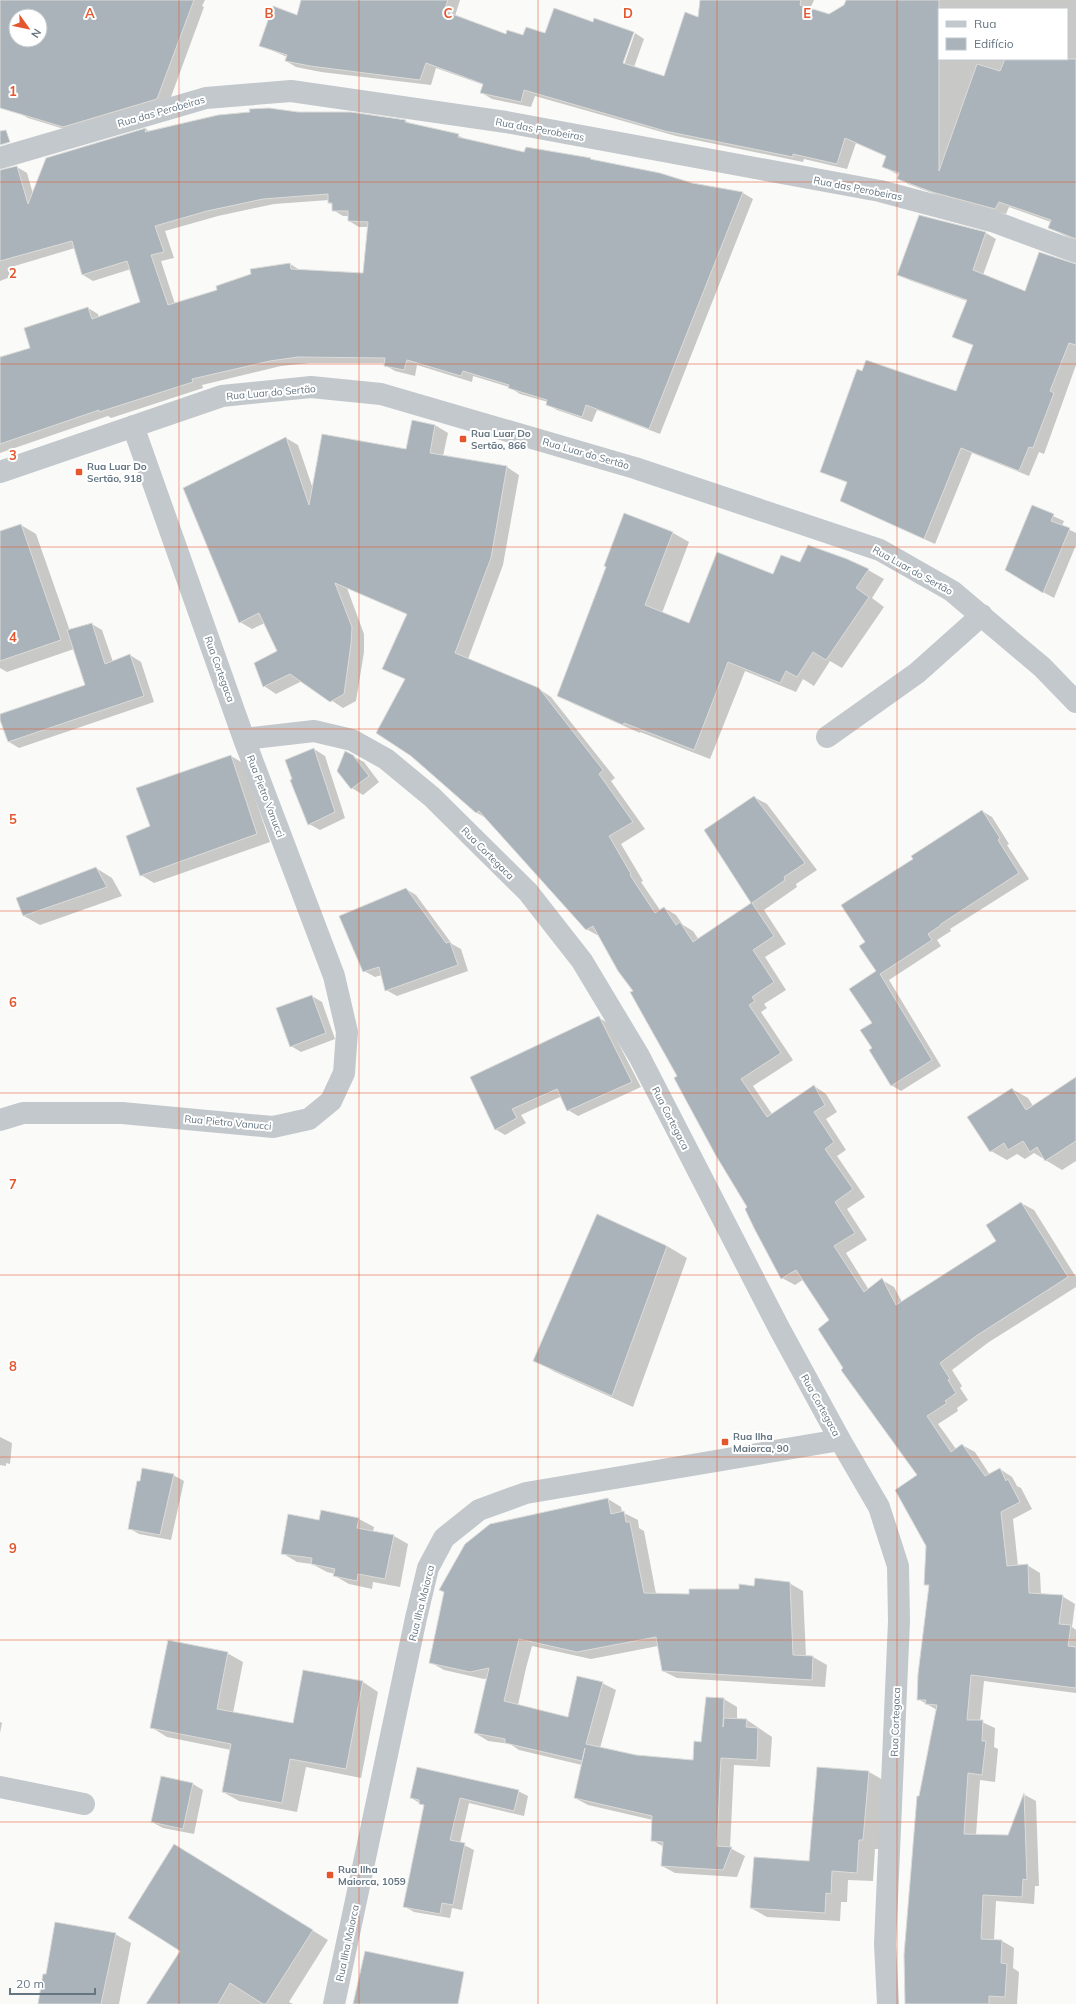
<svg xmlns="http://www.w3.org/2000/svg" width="1076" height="2004" font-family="Mulish,sans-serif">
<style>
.shadow{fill:#0003;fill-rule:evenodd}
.building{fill:#aab3b9;stroke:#dcdcda;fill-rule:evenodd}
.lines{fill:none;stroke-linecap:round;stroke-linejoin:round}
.street{stroke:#c3c8cc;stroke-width:22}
.grid{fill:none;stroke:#e4572e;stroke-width:1;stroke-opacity:0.55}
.poi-dot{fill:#e4572e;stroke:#fff;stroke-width:1.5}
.labels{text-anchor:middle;stroke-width:4;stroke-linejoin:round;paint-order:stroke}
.street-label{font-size:10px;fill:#657683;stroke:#fff}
.poi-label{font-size:10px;font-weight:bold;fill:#657683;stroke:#fff;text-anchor:start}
.grid-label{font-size:13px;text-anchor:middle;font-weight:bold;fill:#e4572e;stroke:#fff;stroke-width:4;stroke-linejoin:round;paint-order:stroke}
</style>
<rect width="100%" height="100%" fill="#fafaf8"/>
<path class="shadow" d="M0 0H205L202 6 204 7 168 105 74 132 28 118 17 112 0 84ZM16 16H40V40H16Z
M302 0H460L455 16 506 35 545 34 594 23 635 33H633L621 67 623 68 635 33 644 39 634 67 665 77 726 30 751 0H814L810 9 829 15 845 6 847 0H1076V241L1049 228 1051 222 1009 207 1006 214 940 196 908 184 898 178 899 175 883 167 887 157 856 143 847 169 804 159 803 162 676 136 535 96 531 107 492 99 482 93 484 85 436 68 431 85 321 72 296 67 286 61 287 57 260 45 298 16ZM939 9H1067V59H939Z
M298 113H351L406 121 412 125 458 135 466 140 525 153 527 148 590 159 691 184 743 193 753 199 660 434 597 410 592 422 557 410 547 404 548 402 520 394 509 387 473 376 472 382 417 365 415 376 395 371 385 365V363H309L281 366 202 385 203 388 111 418 108 416 0 453V373L88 308 98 314 99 318 141 302 131 269 93 281 83 275 75 248 8 268 10 277 0 281V173L17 167 27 173 33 194 47 158 146 129 150 132ZM329 200V203L333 205V210L343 216H349V221L359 227H368L364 274 300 270 290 264 218 291 175 304 161 261 174 258 165 231 218 216 274 204Z
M920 216 986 233 996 239 983 275 1025 292 1076 265V365L1044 454 1039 452 1029 476 972 453 935 544 852 506 848 483 821 471 957 392 974 346 953 336 967 301 909 280 899 274Z
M412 421 435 425 448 433 443 456 507 467 519 475 503 565 468 659 539 689 551 697 615 778 611 781 645 829 621 844 643 881 641 882 660 910 664 908 676 915 683 925 693 931 699 940 753 903 706 831 754 797 767 804 817 870 796 884 797 887 764 910 786 944 765 957 786 990 764 1004 767 1008 761 1012 793 1060 753 1086 772 1114 814 1086 826 1094 837 1112 826 1119 846 1150 837 1156 865 1197 847 1209 867 1240 846 1253 869 1290 882 1280 894 1287 902 1302 997 1242 1021 1203 1034 1210 1076 1277V1287L989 1342 952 1370 962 1386 960 1388 968 1400 957 1408 958 1411 938 1424 956 1449 962 1445 975 1452 990 1475 1000 1469 1012 1477 1017 1486 1021 1488 1032 1509 1013 1519 1018 1566 1027 1565 1040 1573 1041 1595 1062 1596 1075 1604 1072 1627 1076 1630V1693L984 1681 980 1721 995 1728 994 1747 998 1749 995 1782 980 1780 976 1835 1008 1836 1025 1795 1036 1801 1039 1886H1035L1034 1904 996 1901 994 1940 1002 1941 1014 1948 1013 1968 1019 1972 1017 2004H906L920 1797 937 1710 918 1699 930 1587 925 1584 927 1546 918 1475 845 1368 831 1320 804 1279 795 1285 782 1278 749 1207 635 991 599 936 586 929 488 819 477 813 412 755 406 680 384 668 408 615 347 588 364 634V652L356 701 343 708 302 681 276 694 264 686 278 652 265 623 252 629 240 622 286 438 298 445 313 489 407 450Z
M1033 507 1064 521 1062 526 1076 533V545L1054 598 1043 592Z
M625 514 673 533 689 542 662 613 690 624 774 576 801 563 868 570 884 579 872 598 884 607 842 668 830 661 814 686 803 679 796 692 745 671 710 759 640 732V733L574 704 558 695 607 567Z
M21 525 36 534 70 631 92 624 102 630 113 662 130 655 141 662 154 702 19 748 9 742 0 715 86 686 74 649 7 672 0 668V532Z
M314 749 325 756 345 818 320 830 309 824 293 780Z
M231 756 243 763 270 842 154 883 141 875 152 827Z
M352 756 364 762 379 782 363 795 352 788 338 771Z
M982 811 992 817 1009 844 1007 845 1029 879 950 929 951 931 937 940 941 946 889 980 941 1066 901 1091 891 1085 874 1048 878 972 866 942 914 859Z
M96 868 112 878 122 896 40 925 24 916Z
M406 889 416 895 452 944 461 949 468 971 397 996 386 990 382 975 375 977 364 971Z
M312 996 322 1002 335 1039 301 1052 291 1046Z
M599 1018 608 1023 641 1087 578 1116 568 1110 562 1096 521 1115 526 1123 505 1135 495 1129 471 1078Z
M1076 1079V1161L1062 1170 1034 1153 1025 1159 1017 1154 1007 1160 991 1151 1012 1089 1028 1098 1033 1106Z
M667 1246 687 1258 633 1407 555 1372 535 1360Z
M0 1437 12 1443 10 1464 6 1463V1466L0 1465Z
M173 1475 184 1481 171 1540 139 1534 129 1528Z
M608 1499 621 1507 622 1512 638 1520 639 1528 644 1531 656 1594 690 1595 789 1583 803 1591 806 1657H813L827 1665 825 1687 677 1678 663 1671 658 1646 591 1659 532 1646 526 1668 518 1705 569 1718 602 1683 616 1690 600 1748 636 1756 694 1761 724 1699 737 1707V1719L747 1720 772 1737 770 1767 734 1765 730 1848 745 1856 737 1877 675 1873 662 1866 664 1847 652 1840 653 1820 588 1805 575 1798 582 1765 519 1750 510 1744 488 1741 475 1733 488 1678 484 1679 444 1670 430 1662Z
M322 1511 359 1519 374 1527 373 1532 394 1536 408 1544 400 1587 373 1582 372 1589 349 1584 335 1576V1574L327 1572 312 1564 297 1562 282 1553 320 1522Z
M227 1653 243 1662 233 1713 293 1724 363 1682 378 1692 361 1778 306 1767 297 1812 239 1801 223 1792 231 1750 167 1737 151 1727Z
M0 1722 2 1723 0 1733Z
M818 1769 869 1772 885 1781 879 1849H875L873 1881 848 1880 847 1902H841L840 1921 767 1917 751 1908 810 1862Z
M162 1777 193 1784 203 1790 194 1834 163 1828 152 1822Z
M518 1791 528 1796 524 1816 469 1803 460 1843 474 1850 462 1910 452 1908 450 1918 414 1912 404 1906 425 1806 411 1798Z
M190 1854 328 1940 289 2002 293 2004H148L181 1951Z
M115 1934 131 1943 119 2004H39L46 1975Z"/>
<path class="building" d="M0 0H194L157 99 63 127 0 108ZM16 16H40V40H16Z
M301 0H448L444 11 506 34 507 30 523 35 526 27 545 33 554 8 593 22 594 18 634 32 623 63 664 76 685 12 698 17 700 0H801L800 5 829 14 844 5 846 0H939V171L977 64 1000 71 1005 59H1076V239L1048 228 1051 220 999 202 995 209 932 192 897 179 899 173 882 167 886 156 845 138 837 164 793 154V157L665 131 524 90 521 102 480 93 483 84 426 63 420 80 310 66 285 61 287 55 259 46 273 6 297 15Z
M269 108 298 112H351L406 120 405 122 459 134 458 137 524 152 526 147 591 158 590 159 660 173 692 183 743 192 649 429 586 405 582 417 546 405 547 400 508 388 509 385 463 371 461 376 407 360 404 370 384 366 385 358 298 357 270 361 192 379 193 382 99 412V410L0 444V357L30 348 24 328 88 307 92 319 140 302 127 261 82 275 72 241 0 261V170L17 166 28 204 46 158 146 128 145 132 218 115 250 112 249 109ZM328 194V203H332V211H348V221L368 222 363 273 291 269 290 263 250 269 251 274 216 286 217 290 168 305 151 255 164 252 155 226 207 211 263 199Z
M6 130 10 142 0 145V131Z
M919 215 986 232 973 270 1025 291 1039 252 1076 264V345L1069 343 1050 391 1054 393 1033 448 1029 447 1019 471 961 448 924 539 840 501 847 482 820 472 857 369 862 371 866 360 956 391 973 345 952 337 967 300 897 275Z
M412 420 435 425 430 453 507 466 491 558 455 653 539 688 603 770 599 774 633 822 609 836 631 874 630 875 655 913 664 907 676 925 680 922 693 942 751 903 704 830 754 796 805 863 784 877 785 880 752 903 774 936 753 950 774 982 752 997 755 1001 749 1005 781 1053 741 1079 767 1117 814 1085 825 1105 814 1112 834 1142 825 1149 853 1189 835 1202 855 1233 834 1246 864 1292 882 1278 896 1305 996 1241 986 1225 1021 1202 1068 1277 976 1336 940 1363 950 1379 948 1380 956 1393 945 1401 947 1403 927 1416 951 1452 962 1444 985 1476 1000 1468 1006 1481 1008 1479 1020 1502 1001 1512 1007 1566 1028 1564 1029 1593 1063 1595 1059 1624 1071 1625 1068 1646 1076 1647V1688L971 1675 967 1720H983L982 1741H986L982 1775 968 1773 964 1834 1008 1835 1024 1793 1027 1880 1023 1879 1022 1897 983 1895 981 1939 1002 1940 1001 1963 1007 1964 1005 1997 989 1996V2004H905L904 1955 917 1796H919L937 1705 925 1704 926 1700H917L918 1674 929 1585H924L926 1546 895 1490 917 1475 841 1370 843 1368 818 1329 829 1320 796 1270 781 1279 754 1228 745 1209 747 1207 715 1154 674 1078 677 1076 630 992 633 991 618 971 593 926 586 930 479 811 476 813 411 756 376 733 405 679 382 669 407 614 335 583 352 627 351 644 344 694 330 702 290 674 263 687 254 663 277 651 259 613 239 623 183 488 286 437 309 505 322 434 406 449Z
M1032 505 1054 514 1051 521 1070 528 1043 593 1005 570Z
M624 513 673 532 645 605 689 623 717 552 773 574 781 555 800 562 808 545 847 559 869 569 856 588 869 597 826 660 813 652 797 677 786 671 780 683 728 662 694 750 624 723 623 725 557 696 606 567 604 566Z
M21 524 61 640 0 661V531Z
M92 623 105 664 130 654 144 696 8 742 0 720V714L85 685 67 630Z
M314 748 335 812 308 825 290 780 292 779 285 760Z
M345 751 353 755 369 776 351 789 337 771Z
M231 755 257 834 140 876 126 836 150 826 136 788Z
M982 810 1000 838 998 840 1019 873 941 924V925L928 934 932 940 880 974 932 1060 891 1086 869 1050 872 1048 860 1030 872 1023 849 989 876 971 859 946 865 942 841 905 913 859 911 856Z
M96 867 107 887 23 916 16 898Z
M406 888 446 943 450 942 458 965 385 991 379 967 363 972 339 916Z
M312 995 326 1033 290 1047 276 1008Z
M599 1016 632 1082 567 1111 557 1089 512 1109 517 1118 495 1130 470 1077Z
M1076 1077V1141L1045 1161 1037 1147 1030 1152 1023 1141 1008 1150 1004 1143 990 1152 967 1117 1012 1088 1026 1110Z
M597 1214 667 1246 612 1396 533 1361Z
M142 1468 174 1474 160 1535 128 1529 137 1481H140Z
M608 1498 611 1514 624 1511 626 1522H630L644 1593 689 1594V1589H739V1584L754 1586 755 1578 790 1582 793 1655 813 1656 812 1680 662 1671 656 1637 577 1652 519 1639 504 1701 568 1717 577 1676 603 1682 586 1744 636 1755 693 1760 694 1741 701 1742 706 1697 724 1698 723 1727 724 1718 747 1719 746 1727 758 1728 757 1760 721 1758 717 1846 732 1847 723 1870 661 1866 663 1842 651 1841 652 1816 574 1798 585 1748 582 1761 505 1743V1739L474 1733 489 1668 470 1672 429 1663 444 1592 439 1590 465 1544 490 1524Z
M321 1510 359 1518 357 1528 394 1535 385 1579 358 1574 357 1581 333 1576 335 1569 311 1564 312 1558 281 1554 288 1514 319 1520Z
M168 1640 228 1652 217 1709 293 1723 303 1670 363 1681 346 1769 290 1759 282 1803 222 1792 231 1744 150 1728Z
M417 1767 519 1790 514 1811 460 1798 450 1840 465 1843 453 1905 442 1903 440 1914 403 1907 424 1805 419 1804V1800L410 1798Z
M817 1767 869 1771 863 1840H859L857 1873 832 1871 831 1894 826 1893 825 1913 750 1908 754 1857 809 1861Z
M161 1776 193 1783 183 1829 151 1822Z
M174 1844 313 1930 266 2004H263L230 1983 218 2004H146L180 1951 128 1918Z
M55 1922 116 1933 101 2004H38L43 1974H46Z
M365 1951 464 1972 458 2004H353Z"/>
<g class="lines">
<path class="street" d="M0 158 206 98 291 91 506 122 880 191 992 221 1076 252
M133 426 244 739 314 731 352 740 386 759 432 797 528 892 582 961 639 1056 779 1328 840 1440 879 1507 898 1566 899 1621 885 1944 888 2004
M0 472 222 396 311 387 381 394 635 468 880 550 952 591 1042 667 1076 702
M827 737 917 673 982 615
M0 1120 23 1113H122L273 1127 309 1119 331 1101 344 1073 347 1032 334 976 244 739
M0 1787 84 1804
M334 2004 416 1618 428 1568 444 1538 479 1510 526 1493 840 1440"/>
</g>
<path class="grid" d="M179 0V2004M359 0V2004M538 0V2004M717 0V2004M897 0V2004M0 182H1076M0 364H1076M0 547H1076M0 729H1076M0 911H1076M0 1093H1076M0 1275H1076M0 1457H1076M0 1640H1076M0 1822H1076"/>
<g class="poi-dot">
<rect x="459" y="435" width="8" height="8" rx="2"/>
<rect x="75" y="468" width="8" height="8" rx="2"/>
<rect x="721" y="1438" width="8" height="8" rx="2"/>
<rect x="326" y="1871" width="8" height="8" rx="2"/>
</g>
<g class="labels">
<g class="street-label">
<text transform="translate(161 111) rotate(-16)" y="4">Rua das Perobeiras</text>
<text transform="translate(540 129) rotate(10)" y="4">Rua das Perobeiras</text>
<text transform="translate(858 188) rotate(11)" y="4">Rua das Perobeiras</text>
<text transform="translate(271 392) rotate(-5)" y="4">Rua Luar do Sertão</text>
<text transform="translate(586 453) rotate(16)" y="4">Rua Luar do Sertão</text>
<text transform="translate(913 570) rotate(29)" y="4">Rua Luar do Sertão</text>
<text transform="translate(220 669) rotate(70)" y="4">Rua Cortegaca</text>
<text transform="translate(266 796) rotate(69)" y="4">Rua Pietro Vanucci</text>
<text transform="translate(488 853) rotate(45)" y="4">Rua Cortegaca</text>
<text transform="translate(671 1118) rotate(63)" y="4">Rua Cortegaca</text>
<text transform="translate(228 1122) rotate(5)" y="4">Rua Pietro Vanucci</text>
<text transform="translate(821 1405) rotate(61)" y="4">Rua Cortegaca</text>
<text transform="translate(421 1603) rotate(-76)" y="4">Rua Ilha Maiorca</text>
<text transform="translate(895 1722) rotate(-88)" y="4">Rua Cortegaca</text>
<text transform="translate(347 1943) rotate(-78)" y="4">Rua Ilha Maiorca</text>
</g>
<g class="poi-label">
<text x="471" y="437">Rua Luar Do<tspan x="471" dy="12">Sertão, 866</tspan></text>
<text x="87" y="470">Rua Luar Do<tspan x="87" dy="12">Sertão, 918</tspan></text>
<text x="733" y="1440">Rua Ilha<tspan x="733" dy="12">Maiorca, 90</tspan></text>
<text x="338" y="1873">Rua Ilha<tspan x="338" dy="12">Maiorca, 1059</tspan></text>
</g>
</g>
<g class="grid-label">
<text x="90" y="18">A</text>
<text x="269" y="18">B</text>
<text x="448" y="18">C</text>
<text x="628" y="18">D</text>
<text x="807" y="18">E</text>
<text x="13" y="96">1</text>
<text x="13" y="278">2</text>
<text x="13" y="460">3</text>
<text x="13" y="642">4</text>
<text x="13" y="824">5</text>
<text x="13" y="1007">6</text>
<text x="13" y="1189">7</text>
<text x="13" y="1371">8</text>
<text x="13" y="1553">9</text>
</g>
<rect x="938" y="8" width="130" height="52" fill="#ffffff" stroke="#c1c8cd"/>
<rect x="946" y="21" width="20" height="6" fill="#c3c8cc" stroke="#c1c8cd"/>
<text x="974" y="28" font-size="12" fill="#657683">Rua</text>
<rect x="946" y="38" width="20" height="12" fill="#aab3b9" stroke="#c1c8cd"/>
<text x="974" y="48" font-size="12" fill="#657683">Edifício</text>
<g transform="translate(28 28) rotate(123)"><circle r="19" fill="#ffffff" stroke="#c1c8cd"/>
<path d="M0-3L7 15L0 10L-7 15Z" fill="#e4572e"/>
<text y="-6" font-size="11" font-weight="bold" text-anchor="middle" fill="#657683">N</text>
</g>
<path d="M10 1988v6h85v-6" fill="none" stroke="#657683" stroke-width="2"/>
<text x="16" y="1988" font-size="12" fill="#657683" stroke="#ffffff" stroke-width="3" paint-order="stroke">20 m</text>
</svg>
